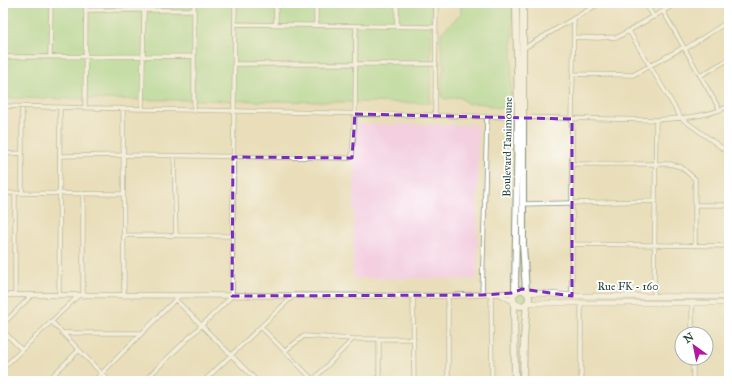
<svg xmlns="http://www.w3.org/2000/svg" width="732" height="384" font-family="'IM FELL Great Primer',serif">
<style>
.built{fill:#f3cfdf}
.green{fill:#9ddc91;stroke:#5e8c62}
.lines{fill:none;stroke-linecap:round;stroke-linejoin:round}
.minor-casing{stroke:#848e76;stroke-width:5}
.tertiary-casing{stroke:#848e76;stroke-width:6}
.secondary-casing{stroke:#848e76;stroke-width:6}
.primary-casing{stroke:#848e76;stroke-width:8}
.minor{stroke:#fff;stroke-width:3.5}
.tertiary{stroke:#fff;stroke-width:4.5}
.secondary{stroke:#fff;stroke-width:5}
.primary{stroke:#fff;stroke-width:6}
.marked{fill:none;stroke:#7b2cbf;stroke-width:3;stroke-dasharray:8 5;stroke-linejoin:round}
.labels{text-anchor:middle;stroke-width:3.5;stroke-linejoin:round;paint-order:stroke}
.street-label{font-size:11px;fill:#1f3d34;stroke:#fff}
</style>
<rect width="100%" height="100%" fill="#fff"/>
<filter id="ink" filterUnits="userSpaceOnUse"><feTurbulence type="fractalNoise" baseFrequency=".025" numOctaves="2"/><feDisplacementMap in="SourceGraphic" scale="8" xChannelSelector="R" yChannelSelector="G"/><feConvolveMatrix kernelMatrix="1 2 1 2 8 2 1 2 1" color-interpolation-filters="sRGB"/></filter>
<filter id="wash" filterUnits="userSpaceOnUse"><feTurbulence type="fractalNoise" baseFrequency=".012" numOctaves="4" result="noise"/><feDisplacementMap in="SourceGraphic" scale="16" xChannelSelector="R" yChannelSelector="G"/><feGaussianBlur stdDeviation="0.9" result="paint"/><feColorMatrix in="noise" values="0 0 0 0 0 0 0 0 0 0 0 0 0 0 0 0 0 1.4 0 .05"/><feComposite in="paint" operator="in"/></filter>
<g filter="url(#wash)">
<rect width="100%" height="100%" fill="#e9deb9"/>
<path class="built" d="M355 124 478 125 477 279 353 278Z"/>
<path class="green" d="M3 3H432L430 103 3 98Z
M461 3H513L511 107C506 108 499 109 494 107 486 104 478 102 468 104L459 97 444 99 442 97 441 80 444 67 441 47V33L461 14Z
M514 298a6 6 0 1 1 12 0a6 6 0 1 1-12 0Z"/>
</g>
<g filter="url(#ink)">
<g class="lines">
<defs>
<path id="minor" d="M397 3V26
M645 3 654 17
M726 3 729 7
M85 10H194
M132 10V3
M663 11 720 110
M235 24 436 27
M276 24V3
M316 25V3
M629 31 681 118 729 153
M574 37 597 38 618 37 677 3
M524 48 600 3
M685 49 729 21
M50 56 51 3
M3 57 194 56
M234 64H436
M573 74 633 75 684 47
M700 76 729 59
M3 106 656 120C680 118 708 117 729 106
M85 108 86 3
M123 109 124 296
M142 109 144 10
M194 111V3
M435 116 436 3
M3 154 22 153
M60 156 123 155 350 158 352 155 355 114 356 26
M174 156 176 235
M572 164H670L681 167 695 179V246
M3 193 123 194
M22 193V107
M83 194V296
M524 204 656 201
M695 205H729
M124 235 232 236
M572 244 729 246
M15 295V194
M59 295 60 108
M482 295 487 117
M491 295 492 381
M413 296 414 381
M448 296V381
M572 296V119L574 18
M654 296 656 120
M176 300 257 381
M692 302V334
M52 322 109 381
M3 324 32 295
M261 327 314 381
M3 331 22 350
M62 333H142
M285 351 304 336 353 339H414
M693 358V381
M3 368 78 296
M47 381 79 350
M94 381 179 296
M144 381 232 296 235 3
M204 381 293 296
M312 381 353 339
M379 381V339
M581 381V302"/>
<path id="tertiary" d="M500 294 514 302
M3 295 448 296 513 293"/>
<path id="secondary" d="M527 292 572 296 729 297
M528 303H729"/>
<path id="primary" d="M523 3V245L526 291
M513 298a8 8 0 1 1 16 0a8 8 0 1 1-16 0Z
M515 291 518 117 516 3
M514 303 515 381
M523 381 524 338 527 303"/>
</defs>
<use href="#minor" class="minor-casing"/>
<use href="#tertiary" class="tertiary-casing"/>
<use href="#secondary" class="secondary-casing"/>
<use href="#primary" class="primary-casing"/>
<use href="#minor" class="minor"/>
<use href="#tertiary" class="tertiary"/>
<use href="#secondary" class="secondary"/>
<use href="#primary" class="primary"/>
</g>
</g>
<path d="M0 0H732V384H0ZM355 114 572 119V296L522 289 513 293 482 295 232 296 233 157 352 158Z" fill="#e9deb9" fill-opacity=".55" fill-rule="evenodd"/>
<path class="marked" d="M355 114 572 119V296L522 289 513 293 482 295 232 296 233 157 352 158Z"/>
<g class="labels">
<g class="street-label">
<text transform="translate(507 147) rotate(-89)" y="4">Boulevard Tanimoune</text>
<text x="628" y="290">Rue FK - 160</text>
</g>
</g>
<rect width="732" height="384" fill="none" stroke="#fff" stroke-width="16"/>
<g transform="translate(694 346) rotate(327)"><circle r="19" fill="#ffffff" stroke="#a5b1ae"/>
<path d="M0-3L7 15L0 10L-7 15Z" fill="#b5179e"/>
<text y="-6" font-size="11" font-weight="bold" text-anchor="middle" fill="#1f3d34">N</text>
</g>
</svg>
